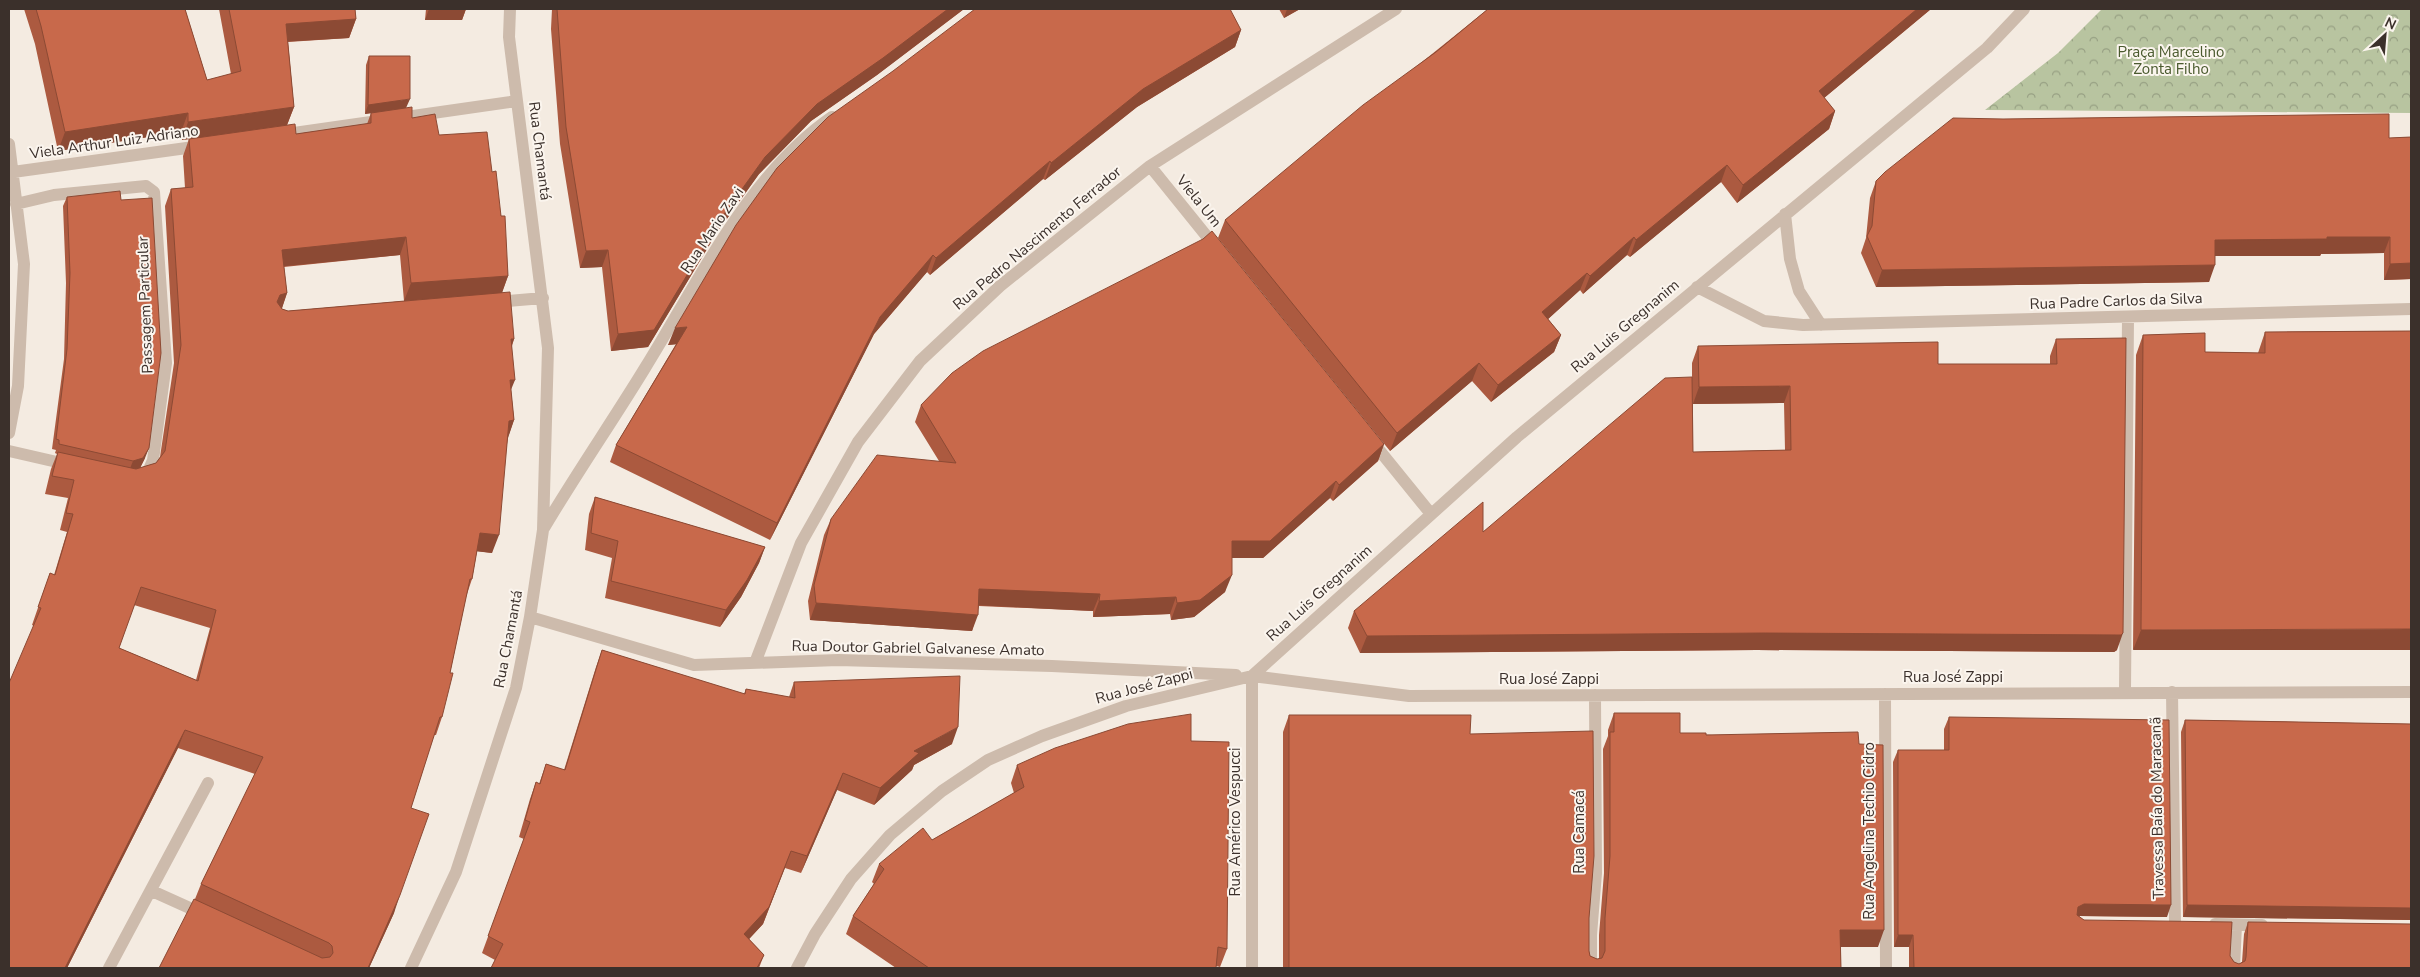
<svg xmlns="http://www.w3.org/2000/svg" width="2420" height="977" font-family="'Nunito Sans',sans-serif">
<style>
.forest{fill:url(#forest-crowns)}
.lines{fill:none;stroke-linecap:round;stroke-linejoin:round}
.minor{stroke:#cdbbac;stroke-width:12}
.wall{fill:#ac5a40;fill-rule:evenodd}
.shaded-wall{fill:#8c4a34}
.building{fill:#c8694b;stroke:#8c4a34;fill-rule:evenodd}
.labels{text-anchor:middle;stroke-width:4;stroke-linejoin:round;paint-order:stroke}
.park-label{font-size:15px;fill:#4a5a2e;stroke:#fbf5ee}
.street-label{font-size:15px;fill:#3b302b;stroke:#fbf5ee}
</style>
<defs>
<pattern id="forest-crowns" width="20" height="18" patternUnits="userSpaceOnUse" patternTransform="scale(1.25)"><rect width="20" height="18" fill="#b8c4a0"/><path d="M2 6a3 3 0 1 1 6 0M12 15a3 3 0 1 1 6 0" fill="none" stroke="#97a083"/></pattern>
</defs>
<rect width="100%" height="100%" fill="#f4ebe1"/>
<path class="forest" d="M2102 9H2411V113L1985 110 2058 53Z"/>
<g class="lines">
<path class="minor" d="M280 135 517 101
M9 144 24 264 18 386 9 433
M1150 166 1217 249
M13 172 201 146
M16 204 54 195 146 186 154 192 166 363 153 460 147 474 143 477
M1785 214 1790 259 1799 291 1821 325
M1697 287 1764 321 1803 325 2411 309
M495 302 543 298
M1371 440 1431 514
M9 451 70 465
M544 528C576 474 612 422 645 368 698 283 748 175 832 117
M530 617 694 665 838 660 1052 666 1236 675
M755 663 801 543 858 442 920 361 1000 286 1150 166 1396 9
M1252 676 1517 437 1987 48 2024 9
M2125 692 2128 317
M2172 692 2175 924
M1885 694 1886 968
M152 891 203 914
M2215 924 2262 925
M109 968 208 783
M411 968 456 872 516 688 530 617 543 530 548 348 509 37 510 9
M797 968 815 934 851 879 890 835 942 791 988 760 1042 736 1126 706 1252 676 1409 696 2411 692
M1252 968V676
M1591 968V935L1596 873 1595 695
M2234 968 2236 925"/>
</g>
<path class="wall" d="M24 9H185L207 80 231 74 219 9H355L356 19 349 38 288 42 294 107 287 125 296 134 367 124 371 113 365 114 366 65 369 56 406 108 412 118 492 172 501 216 508 276 502 292 514 339 512 346 511 390 514 420 508 437 492 553 477 551 472 579 466 597 450 673 442 717 436 735H434L411 808 394 913 369 968H159L195 899 201 884 255 774 178 748 67 968H9L34 626 32 625 50 573 54 575 67 532 60 530 68 498 45 494 51 469 57 454 55 453 56 450 52 449 64 359 66 283 63 206 67 197 121 200 145 458 140 468 135 469H136L156 463 160 457 174 363 165 206 171 189 185 188 183 156 189 139 182 140 181 132 58 151 35 44ZM400 255 404 301 288 311 282 309V308L287 293 284 267ZM134 605 210 628 196 680 119 648Z
M426 9H466L462 20H425Z
M552 9H964L877 75 811 121 759 174 716 234 648 347 611 351 602 267 580 268 560 144 551 29Z
M1279 9H1300L1284 18Z
M1488 9H1931L1824 98 1835 111 1829 129 1737 203 1721 182 1630 257 1627 255 1583 294 1580 290 1548 319 1561 335 1554 352 1491 402 1472 381 1390 451 1218 238 1225 220Z
M1241 30 1235 47 1137 107 1045 180 1043 179 930 275 927 272 874 334 770 540 610 462 616 445 676 344 668 345 893 71Z
M2411 137V279L2384 280V253L2321 254 2320 256H2215L2209 282 1876 287 1861 253 1866 238 1870 198 1876 181 2389 138Z
M2411 331 2133 650 2136 355 2143 335 2205 352 2258 353 2265 332Z
M2056 339 2117 650 2114 652 1757 650 1360 653 1348 628 1354 611 1483 532 1692 377V363L1698 346 1938 364H2050V356ZM1784 403 1785 450 1693 452V404Z
M921 405 1384 444 1378 461 1333 501 1330 498 1263 558H1232L1225 592 1194 617 1171 620 1170 614 1093 617V611L979 606 972 631 810 620 808 601 824 535 831 519 939 461 915 422Z
M595 497 765 547 759 563 741 597 720 627 605 598 612 558 585 550 589 514Z
M602 650 744 694 746 689 789 697 794 682 952 744 914 765 912 770 874 805 837 790 801 873 785 868 763 924 749 939 764 955 759 968H491L495 960 482 953 524 839 519 837 530 799 536 782 539 784 546 764 564 770 596 667Z
M1614 713 1680 733 1859 744 1878 947H1841V968H1283V732L1289 715 1470 734 1589 918V951L1590 956 1597 959H1599V935L1604 873 1603 749 1608 736V730Z
M1949 717 2167 917 2080 916 2079 917 2084 920 2230 956 2234 962 2239 964 2242 962 2244 934 2248 922 2411 968H1909V947H1894L1893 762 1898 750H1944V729Z
M2185 720 2411 724V920L2183 917 2181 732Z
M1191 741 1227 949 1220 967 1216 966V968H896L846 934 853 916 874 884 872 882 879 864 932 840 1014 793 1011 783 1017 765Z"/>
<path class="shaded-wall" d="M429 9H466L462 20H425Z
M948 9H964L877 75 811 121 759 174 716 234 648 347 611 351 618 334 722 217 765 157 817 104Z
M1287 9H1300L1284 18Z
M1917 9H1931L1812 108 1819 91Z
M356 19 349 38 280 42 286 24Z
M1241 30 1235 47 1137 107 1045 180 1051 163 1143 89Z
M410 99 406 108 365 114 368 105Z
M294 107 287 125 182 140 188 122Z
M1835 111 1829 129 1737 203 1743 185Z
M188 113 181 132 58 151 65 132Z
M1050 161 1043 179 930 275 936 258Z
M1727 165 1721 182 1630 257 1636 240Z
M406 237 400 255 276 267 282 250Z
M1634 237 1627 255 1583 294 1590 276Z
M2327 237H2390L2384 253 2321 254 2320 256H2209L2215 240Z
M608 250 602 267 580 268 586 251Z
M933 255 927 272 874 334 770 540 777 523 880 317Z
M2411 263V279L2384 280 2390 264Z
M2215 265 2209 282 1876 287 1882 270Z
M1587 273 1580 290 1536 330 1542 312Z
M508 276 502 293 404 301 411 283Z
M287 293 281 311 277 302 280 295Z
M687 327 680 344 668 345 675 328Z
M1561 335 1554 352 1491 402 1498 385Z
M511 339H514L508 356Z
M1479 363 1472 381 1390 451 1397 433Z
M510 380H515L508 397Z
M1790 386 1784 403 1693 404 1699 387Z
M514 420 508 438 509 421Z
M1384 444 1378 461 1333 501 1339 485Z
M149 448 145 458 140 468 129 471 133 461Z
M1336 481 1330 498 1263 558H1226L1232 541Z
M480 533 499 535 492 553 474 551Z
M765 547 759 563 741 597 720 627 726 610Z
M1232 575 1225 592 1194 617 1171 620 1177 603Z
M979 589 1100 594 1093 611 973 605Z
M1176 597 1170 614 1093 617 1099 601Z
M816 603 978 615 972 631 810 620Z
M2411 629V650H2133L2141 630Z
M1763 633H2123L2117 650 2114 652 1757 650 1360 653 1367 636Z
M958 727 952 744 914 765 912 770 874 805 880 788 914 751Z
M185 730 178 748 67 968H65Z
M843 773 837 790 801 873 807 856Z
M791 851 763 924 738 951 744 934Z
M400 895 394 913 369 968H368Z
M2084 904 2171 905 2167 917 2080 916 2073 919 2078 907Z
M2187 905 2411 908V920L2183 917Z
M1840 930H1884L1878 947H1834Z
M1898 935H1913L1909 947H1894Z"/>
<path class="building" d="M36 9H185L207 80 241 71 229 9H355L356 19 286 24 294 107 188 122V113L65 132 41 26Z
M557 9H948L883 58 817 104 765 157 722 217 654 330 618 334 608 250 586 251 566 127Z
M975 9H1230L1241 30 1143 89 1051 163 1050 161 936 258 933 255 880 317 777 523 616 445 687 327 675 328 736 225 777 168 828 117 893 71Z
M1488 9H1917L1819 91 1835 111 1743 185 1727 165 1636 240 1634 237 1590 276 1587 273 1542 312 1561 335 1498 385 1479 363 1397 433 1225 220 1363 105 1436 52Z
M369 56H410V99L368 105Z
M412 107V118L435 114 439 135 487 132 492 172 496 171 501 216H505L508 276 411 283 406 237 282 250 287 293 280 295 277 302 282 309 288 311 510 292 514 339H511L515 380H510L514 420 509 421 499 535 480 533 472 579H470L450 673H453L442 717H440L411 808 429 814 400 895 368 968H159L194 899 322 958 330 957 333 953 332 946 329 943 201 884 263 757 185 730 65 968H9V683L41 608 38 607 50 573 55 575 73 514 66 513 74 480 52 476 58 452 136 469 156 463 165 451 181 345 171 189 193 187 189 139 295 124 296 134 371 123V113ZM141 587 216 610 198 681 119 648Z
M2389 114V138L2411 137V263L2390 264V237H2327V239L2215 240V265L1882 270 1867 236 1872 226 1876 181 1885 172 1953 118 2003 119Z
M120 191 121 200 152 198 161 353 149 448 143 458 133 461 59 444V440L56 439 67 349 70 273 67 197Z
M1212 231 1384 444 1339 485 1336 481 1270 541H1232V575L1200 600 1177 603 1176 597 1099 601 1100 594 979 589 978 615 816 603 814 585 831 519 877 455 956 463 921 405 952 373 983 351 1203 239Z
M2411 331V629L2141 630 2143 335 2205 333V352L2265 353V332Z
M2126 338 2123 633 2121 635 1763 633 1367 636 1354 611 1483 502V532L1665 378 1692 377 1693 452 1791 450 1790 386 1699 387 1698 346 1938 342V364H2057L2056 339Z
M595 497 765 547 747 580 726 610 611 581 618 541 591 533Z
M602 650 745 694 746 689 795 698 794 682 960 676 958 727 914 751 919 753 880 788 843 773 807 856 791 851 769 907 744 934 764 955 757 968H491L503 944 488 936 530 822 525 820 536 782 540 784 546 764 565 770Z
M1614 713H1680V733H1706V735L1858 732 1859 744 1883 745 1884 930H1840L1841 968H1289V715H1471L1470 734 1593 731 1594 856 1589 918V951L1590 956 1597 959 1602 958 1605 951V918L1610 856V732H1614Z
M1191 714V741L1229 742 1227 949 1218 947 1216 968H929L853 916 884 869 879 864 923 828 932 840 1024 787 1017 765 1055 748 1128 724Z
M1949 717 2169 720 2171 905 2084 904 2078 907 2077 915 2084 920 2232 922 2230 956 2234 962 2239 964 2245 961 2246 957 2248 922 2411 924V968H1914L1913 935H1898V750H1949Z
M2185 720 2411 724V908L2187 905Z"/>
<g class="labels">
<g class="park-label">
<text x="2171" y="57">Praça Marcelino<tspan x="2171" dy="17">Zonta Filho</tspan></text>
</g>
<g class="street-label">
<text transform="translate(114 142) rotate(-8)" y="5">Viela Arthur Luiz Adriano</text>
<text transform="translate(540 151) rotate(83)" y="5">Rua Chamantá</text>
<text transform="translate(1199 201) rotate(51)" y="5">Viela Um</text>
<text transform="translate(712 230) rotate(-56)" y="5">Rua Mario Zavi</text>
<text transform="translate(1037 238) rotate(-40)" y="5">Rua Pedro Nascimento Ferrador</text>
<text transform="translate(2116 301) rotate(-2)" y="5">Rua Padre Carlos da Silva</text>
<text transform="translate(145 305) rotate(-92)" y="5">Passagem Particular</text>
<text transform="translate(1625 326) rotate(-40)" y="5">Rua Luis Gregnanim</text>
<text transform="translate(1319 593) rotate(-42)" y="5">Rua Luis Gregnanim</text>
<text transform="translate(508 639) rotate(-79)" y="5">Rua Chamantá</text>
<text transform="translate(918 648) rotate(1)" y="5">Rua Doutor Gabriel Galvanese Amato</text>
<text x="1953" y="682">Rua José Zappi</text>
<text x="1549" y="684">Rua José Zappi</text>
<text transform="translate(1144 686) rotate(-15)" y="5">Rua José Zappi</text>
<text transform="translate(2157 808) rotate(-91)" y="5">Travessa Baía do Maracanã</text>
<text transform="translate(1235 822) rotate(-90)" y="5">Rua Américo Vespucci</text>
<text transform="translate(1869 831) rotate(-90)" y="5">Rua Angelina Techio Cidro</text>
<text transform="translate(1579 832) rotate(-90)" y="5">Rua Camacá</text>
</g>
</g>
<rect width="2420" height="977" fill="none" stroke="#3b302b" stroke-width="20"/>
<g transform="translate(2385 35) rotate(26)" stroke="#fbf5ee" stroke-width="4" paint-order="stroke">
<path d="M0-4L9 19L0 12L-9 19Z" fill="#3b302b"/>
<text y="-8" font-size="14" font-weight="bold" text-anchor="middle" fill="#3b302b">N</text>
</g>
</svg>
